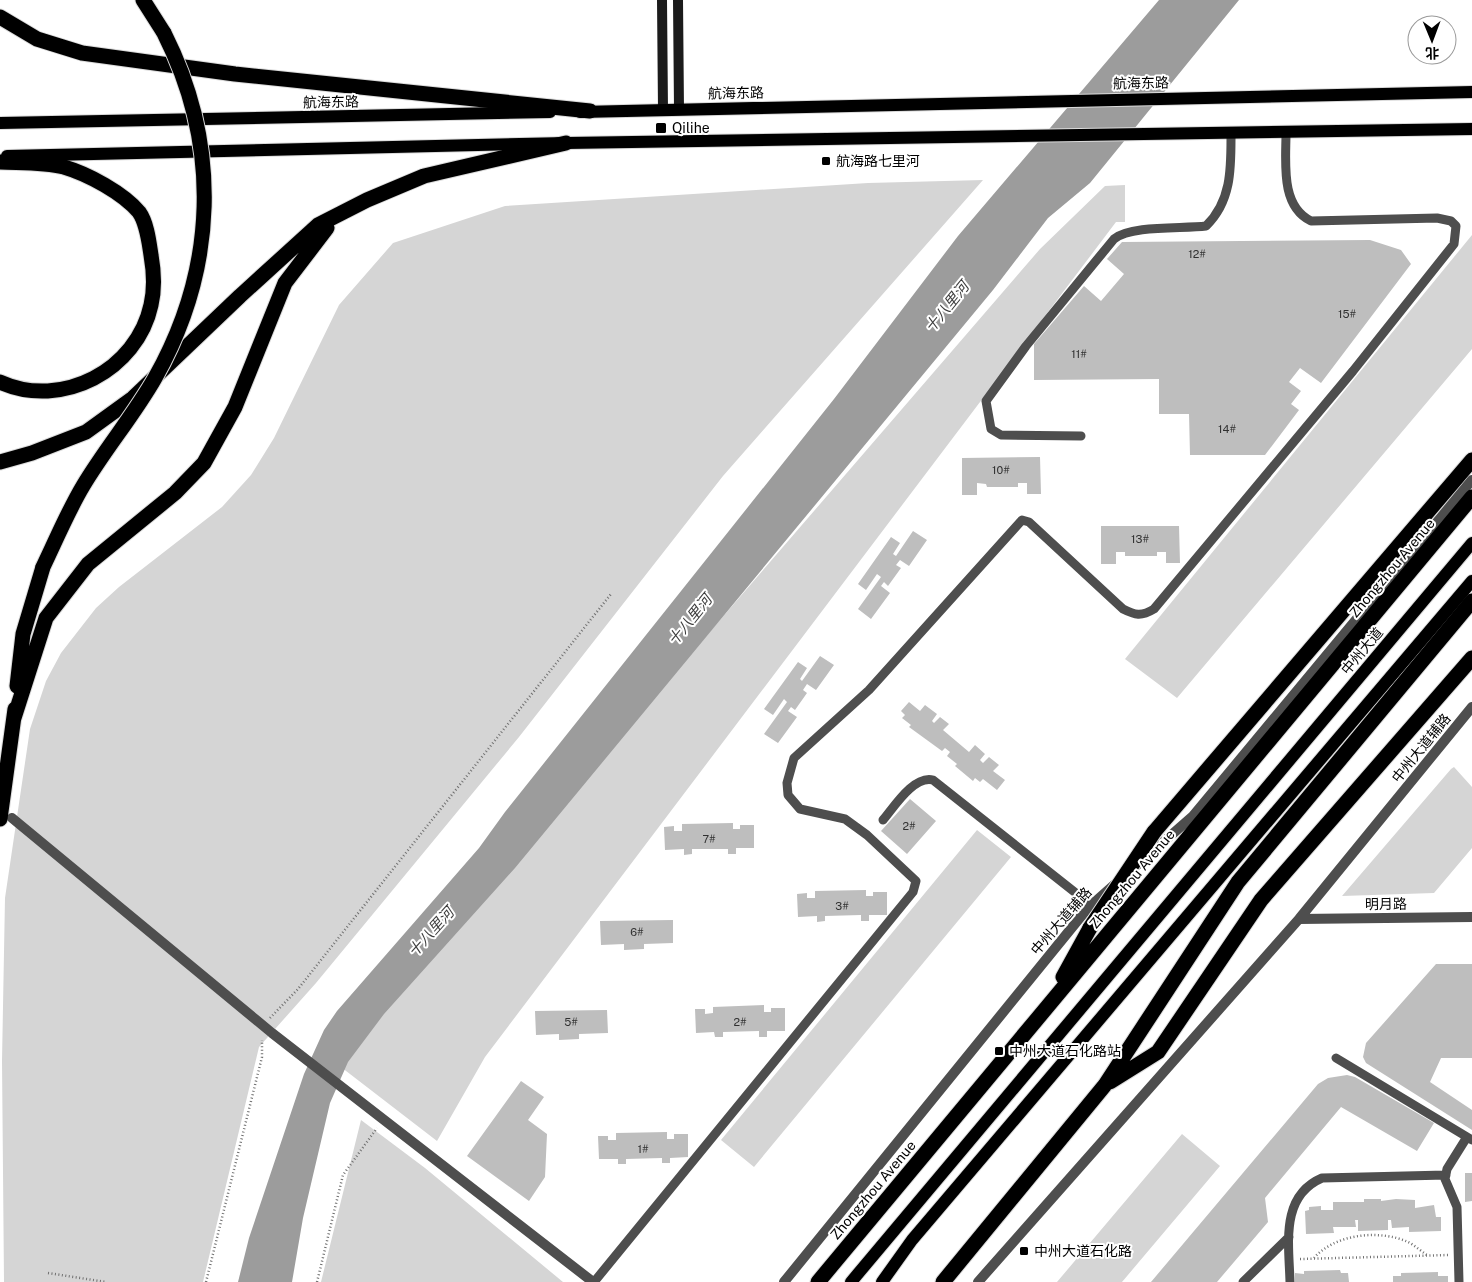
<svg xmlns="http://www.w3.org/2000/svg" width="1472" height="1282" font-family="'Public Sans','Noto Sans SC',sans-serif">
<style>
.green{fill:#d5d5d5}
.water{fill:#9c9c9c}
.building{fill:#bebebe}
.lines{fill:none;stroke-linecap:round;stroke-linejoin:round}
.primary-casing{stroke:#dbdbdb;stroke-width:14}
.highway-casing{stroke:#dbdbdb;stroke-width:17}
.path{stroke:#707070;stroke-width:2.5;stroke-dasharray:1 2.5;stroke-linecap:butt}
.lane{stroke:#4e4e4e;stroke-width:9}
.street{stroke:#4e4e4e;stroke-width:10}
.secondary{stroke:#1b1b1b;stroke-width:10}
.primary{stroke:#000;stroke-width:12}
.highway{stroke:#000;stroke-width:15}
.highway-bridge-casing{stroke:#dbdbdb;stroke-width:17;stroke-linecap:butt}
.highway-bridge{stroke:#000;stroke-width:15}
.poi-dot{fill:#000;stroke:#fff;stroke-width:2}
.labels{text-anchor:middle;stroke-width:4;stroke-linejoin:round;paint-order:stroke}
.number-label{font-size:11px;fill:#303030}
.street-label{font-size:14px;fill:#000;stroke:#fff}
.poi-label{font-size:14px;fill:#000;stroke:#fff;text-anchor:start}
.water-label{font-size:15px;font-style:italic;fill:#3d3d3d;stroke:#fff}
</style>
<rect width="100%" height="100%" fill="#fff"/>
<path class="green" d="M983 180 723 476 519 737 316 983 259 1047 203 1282H4L2 1061 5 898 30 729 46 681 61 653 96 608 119 587 222 507 251 475 274 438 339 305 393 243 505 206 868 183Z
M1125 185V222H1116L485 1057 437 1141 337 1064 1040 249 1105 186Z
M1472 235V349L1177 698 1125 659Z
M1454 767 1472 787V848L1434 893 1342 896 1451 769Z
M977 830 1011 857 754 1167 721 1140Z
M361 1120 425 1168 563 1282H321Z
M1182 1134 1220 1166 1122 1282H1057Z"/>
<path class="water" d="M1159 0H1239L1090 183 1048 218 993 290 515 868 384 1014 348 1062 330 1103 303 1218 292 1282H238L249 1238 304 1074 324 1030 337 1011 479 848 505 812 834 399 958 236Z"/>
<path class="building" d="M1370 240 1401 250 1411 264 1321 383 1300 368 1289 382 1301 391 1291 404 1299 410 1265 455H1190L1189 414H1159V379L1034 380V344L1084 286 1101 301 1124 274 1107 259 1122 242Z
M1040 457 1041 494H1027V483H1018V487H987L986 484 977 483V495H962V458Z
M1101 526H1179L1180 563H1166V552H1157V556H1125V552H1116V564H1101Z
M913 531 927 540 909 566 900 560 896 565 901 568 888 586 884 582 881 586 890 593 871 619 858 609 881 577 877 574 866 590 858 584 891 537 900 543 893 554 896 556Z
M820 656 834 665 816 690 807 684 803 690 807 693 795 710 791 707 788 711 797 717 778 743 764 734 787 702 784 699 773 715 764 709 798 662 807 668 800 679 802 681Z
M909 702 920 711 925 705 937 714 932 721 934 723 940 717 949 724 943 730 969 752 975 745 985 754 980 760 983 763 989 757 999 765 993 771 1005 780 997 790 983 779 980 782 975 778 973 781 955 766 957 764 947 756 950 752 945 748 942 751 909 727 911 725 902 718 905 715 901 711Z
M910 799 936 821 907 854 881 831Z
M733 823V829H740V825H754V848H736V854H728V849H692V854L684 855V849L665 850 664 827 674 826V831H682V824Z
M866 890V896H873V892H887V915H869V921H861V915L825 916V921L817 922V916L798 917 797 894 807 893V898H815V891Z
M673 920V943L644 944V949L624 950V944L601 945 600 921Z
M1436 964H1472V1058H1441L1430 1082 1472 1110V1130L1366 1063 1363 1057 1366 1043Z
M764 1005V1012H771V1008H785V1031H767V1037H759V1031L723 1032V1037H715L714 1032 696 1033 695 1009H705V1014L713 1013V1007Z
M607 1010 608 1033 579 1034V1039L559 1040V1034L536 1035 535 1011Z
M1347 1075 1355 1077 1434 1123 1417 1151 1341 1107 1265 1198 1268 1222 1217 1282H1151L1318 1084 1328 1078Z
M521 1081 544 1097 528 1120 547 1134 545 1177 529 1201 467 1156Z
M667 1132V1139H674V1134H688V1157L670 1158V1163H662V1158L626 1159V1164H618V1159H599L598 1136H608V1140H616V1133Z
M1465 1173H1472V1201L1465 1202Z
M1364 1199H1381V1201L1396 1199 1415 1200V1208L1434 1205 1436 1217H1441V1231L1409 1232V1227L1392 1228 1391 1220H1388V1230L1358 1231V1220H1355L1356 1227H1333L1334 1233 1306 1234 1305 1211 1309 1210V1207L1321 1206V1210H1333V1202H1364Z
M1340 1270 1341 1273H1348L1349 1282H1295V1273L1304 1274V1271Z
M1438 1272V1276H1448V1282H1393V1276H1401V1273Z"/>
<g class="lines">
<defs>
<path id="primary" d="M580 112 1472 92
M0 123 550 112
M7 156 566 143 1472 129
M851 1282 1472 543
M882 1282 912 1240 1472 581"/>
<path id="highway" d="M143 0 164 33
M0 17 37 39 82 53 235 74 590 111
M0 162C21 163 44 162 64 167 88 174 123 193 139 212 147 223 149 242 151 255 154 272 155 288 151 305 137 370 62 410 0 382
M0 462 32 453 86 432 133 398 240 296 318 225 367 200 424 176 566 143
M17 686 23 634 43 567
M14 718 46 618 88 564 175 493 204 463 235 407 285 283 327 228
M0 819 15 709
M1154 832 1472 460
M1063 977 1090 928
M1110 1082 1158 1052 1261 900 1472 658
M818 1282 1472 497
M943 1282 1105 1085 1238 882 1472 601"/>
</defs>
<use href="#primary" class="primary-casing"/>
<use href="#highway" class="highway-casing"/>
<path class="path" d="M270 1018 298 989 611 594
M1314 1258C1335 1234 1379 1229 1408 1242 1414 1245 1421 1251 1427 1255
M1300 1259 1449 1255
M48 1273 106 1282
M206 1282 262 1057V1040
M317 1282 343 1175 377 1128"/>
<path class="lane" d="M1081 436 1001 435 991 429 986 401 1026 346 1114 239C1131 225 1182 229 1206 226 1232 201 1231 167 1231 134
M883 820C894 807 914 775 933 780L1091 905
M1336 1058 1472 1140
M594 1282 913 892 916 881 867 835 845 819 800 809 788 795 787 783 794 758 869 690 1022 520 1029 522 1123 609C1135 615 1141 617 1154 609L1353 371 1454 244 1456 226 1451 221 1437 218 1311 221C1280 206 1286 162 1286 133
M1243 1282 1289 1237
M1290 1282C1289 1244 1280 1196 1322 1178L1446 1175
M1459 1282 1457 1207 1445 1179 1447 1169 1467 1137"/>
<path class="street" d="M12 818 272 1033 593 1282
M1137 865 1193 816 1472 480
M1299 919 1472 917
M784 1282 1087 909 1114 885
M978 1282 1299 919 1472 707"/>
<path class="secondary" d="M662 0 663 110
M678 0 679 109"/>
<use href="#primary" class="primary"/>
<use href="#highway" class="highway"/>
<defs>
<path id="highway-bridge" d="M43 567C56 540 68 511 83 486 105 449 134 415 155 378 217 268 221 146 164 33
M1090 928 1154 832"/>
</defs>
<use href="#highway-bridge" class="highway-bridge-casing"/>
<use href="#highway-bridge" class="highway-bridge"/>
</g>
<g class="poi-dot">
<rect x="655" y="122" width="12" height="12" rx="2.5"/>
<rect x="821" y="156" width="10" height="10" rx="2.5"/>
<rect x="994" y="1046" width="10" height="10" rx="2.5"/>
<rect x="1019" y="1246" width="10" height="10" rx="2.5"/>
</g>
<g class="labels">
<g class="number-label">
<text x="1197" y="258">12#</text>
<text x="1347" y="318">15#</text>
<text x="1079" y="358">11#</text>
<text x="1227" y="433">14#</text>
<text x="1001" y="474">10#</text>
<text x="1140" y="543">13#</text>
<text x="909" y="830">2#</text>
<text x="709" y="843">7#</text>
<text x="842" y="910">3#</text>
<text x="637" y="936">6#</text>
<text x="571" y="1026">5#</text>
<text x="740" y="1026">2#</text>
<text x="643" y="1153">1#</text>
</g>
<g class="street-label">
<text transform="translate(1141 83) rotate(-1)" y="5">航海东路</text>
<text transform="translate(736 93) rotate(-1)" y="5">航海东路</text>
<text transform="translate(331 102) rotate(-1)" y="5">航海东路</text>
<text transform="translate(1392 568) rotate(-50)" y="5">Zhongzhou Avenue</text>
<text transform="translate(1362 651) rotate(-50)" y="5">中州大道</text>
<text transform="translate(1421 748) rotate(-51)" y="5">中州大道辅路</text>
<text transform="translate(1132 879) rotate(-50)" y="5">Zhongzhou Avenue</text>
<text transform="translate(1386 904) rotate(-1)" y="5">明月路</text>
<text transform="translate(1061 921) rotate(-49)" y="5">中州大道辅路</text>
<text transform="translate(873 1190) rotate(-50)" y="5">Zhongzhou Avenue</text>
</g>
<g class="poi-label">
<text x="672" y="133">Qilihe</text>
<text x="836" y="166">航海路七里河</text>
<text x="1009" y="1056">中州大道石化路站</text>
<text x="1034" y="1256">中州大道石化路</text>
</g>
<g class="water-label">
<text transform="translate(947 307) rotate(-51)" y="5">十八里河</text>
<text transform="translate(690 620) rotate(-51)" y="5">十八里河</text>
<text transform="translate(431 932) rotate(-48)" y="5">十八里河</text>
</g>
</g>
<g transform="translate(1432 40) rotate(179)"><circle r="24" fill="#ffffff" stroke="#999999"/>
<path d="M0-4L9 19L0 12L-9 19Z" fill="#000000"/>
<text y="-8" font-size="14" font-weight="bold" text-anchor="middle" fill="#000000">北</text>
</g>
</svg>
